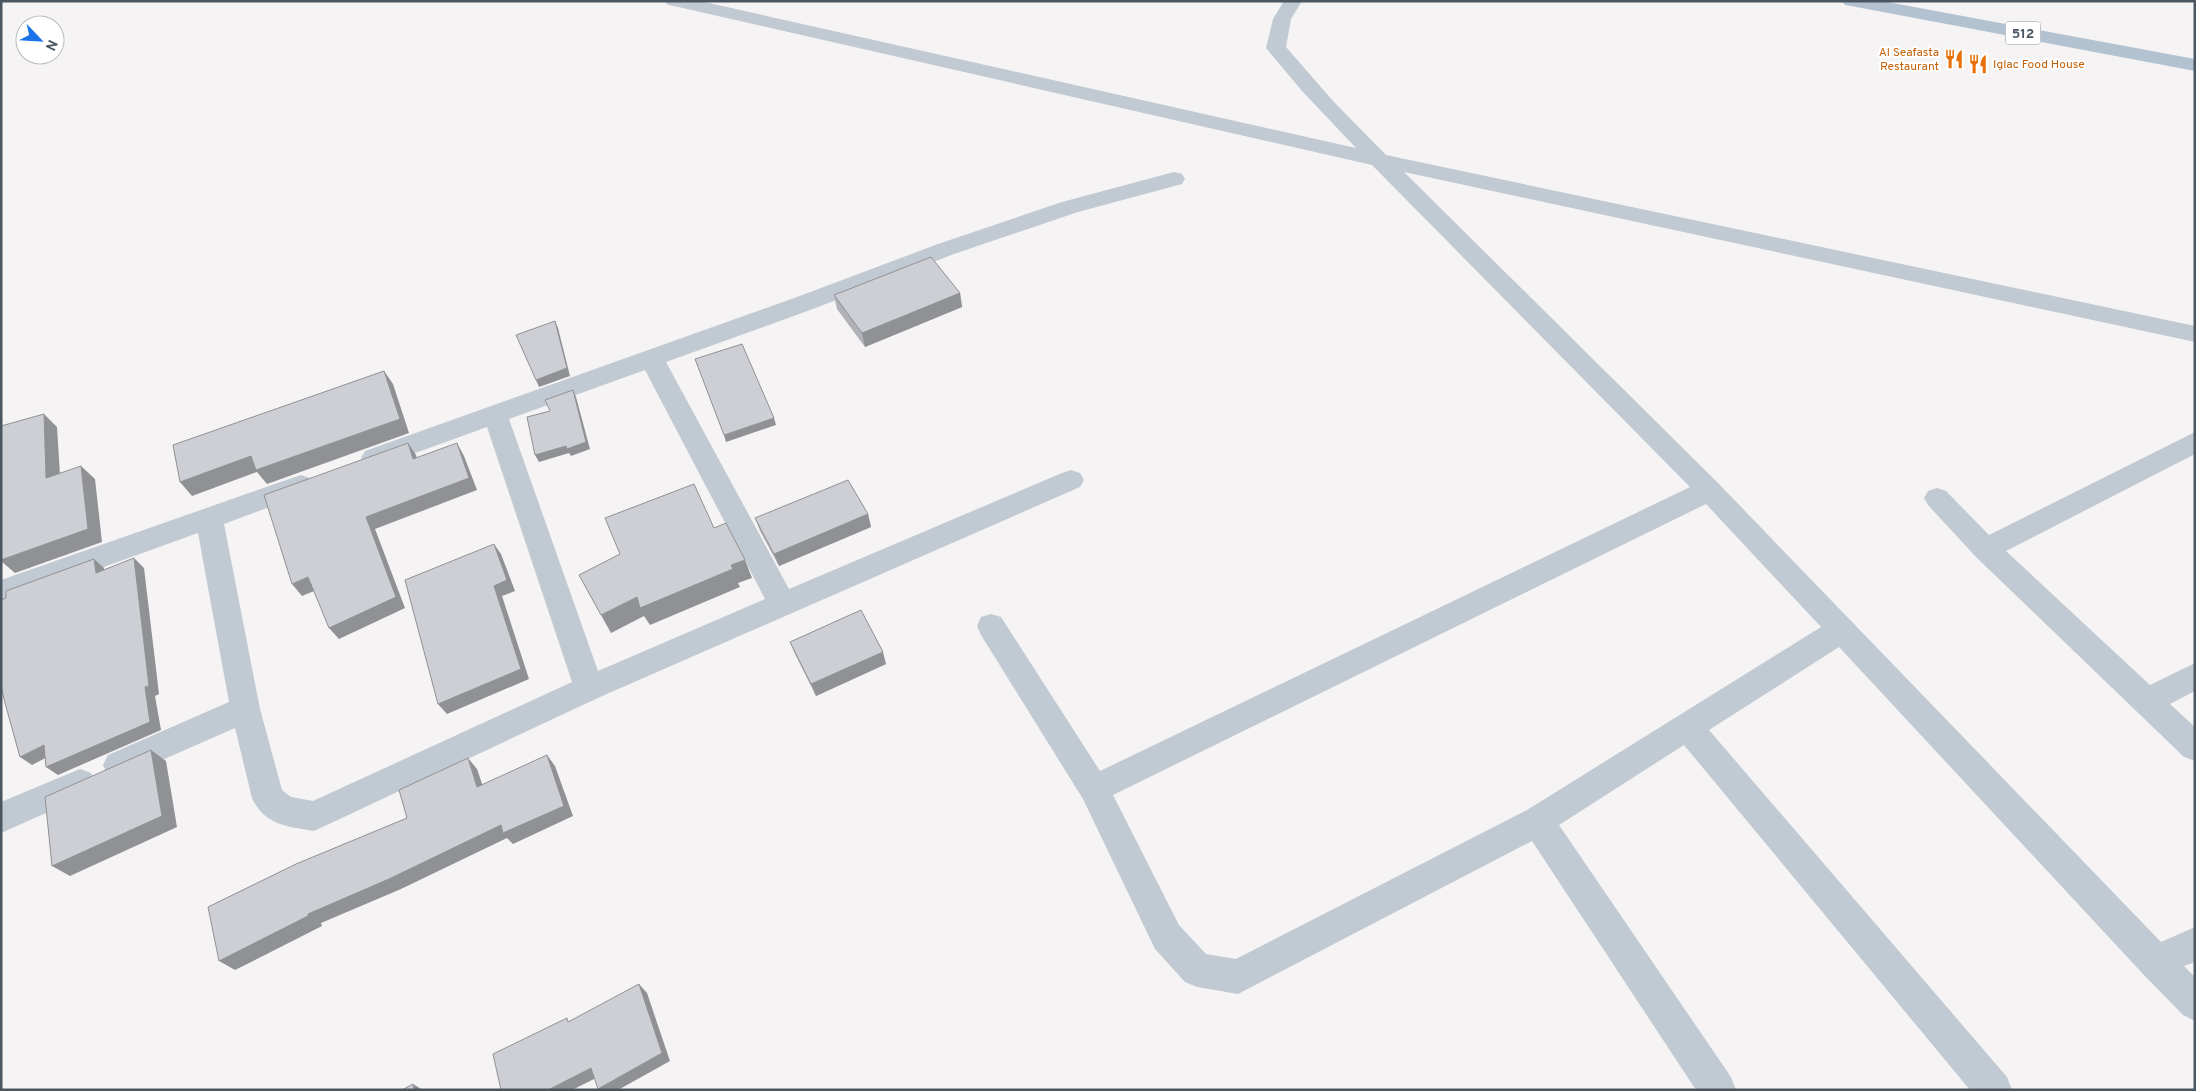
<svg xmlns="http://www.w3.org/2000/svg" width="2196" height="1091" font-family="Overpass,sans-serif">
<style>
.lines{fill:none;stroke-linecap:round;stroke-linejoin:round}
.street{fill:#c1cad2;fill-rule:evenodd}
.primary{fill:#b3c2d1;fill-rule:evenodd}
.wall{fill:#b0b2b7}
.shaded-wall{fill:#909195}
.building{fill:#cdcfd5;stroke:#909195}
.labels{text-anchor:middle;stroke-width:4;stroke-linejoin:round;paint-order:stroke}
.far-food-label{font-size:12px;fill:#c56008;stroke:#fff;text-anchor:end}
.shield{fill:#fff;stroke:#808990;stroke-width:1}
.shield-label{font-size:14px;font-weight:bold;fill:#4a5661}
</style>
<rect width="100%" height="100%" fill="#f5f3f3"/>
<g class="lines">
<path class="street" d="M665 1H700L1356 148 1302 91 1266 48 1273 19 1284 1H1302L1291 19 1286 47 1333 101 1386 155 2195 326V342L1404 172 1718 483 2161 942 2195 927V962L2184 966 2195 977V1021L2183 1015 2143 974 1839 647 1709 730 2007 1077 2012 1090H1970L1684 745 1559 825 1731 1077 1736 1090H1696L1532 841 1238 994 1197 987 1185 982 1155 949 1083 799 981 635 977 626 981 617 991 614 1001 617 1100 771 1690 487 1372 165 674 6 668 5ZM1706 504 1821 627 1527 810 1236 959 1206 954 1179 925 1113 795Z
M1174 172 1182 174 1185 179 1182 184 1078 212 954 254 813 309 666 362 789 589 1062 473 1071 470 1080 473 1084 480 1080 487 600 697 314 831C288 827 264 825 252 798L235 728 119 779 108 775 103 765 108 755 229 702 198 533 1 604V580L292 478 301 475 310 478 314 485 310 492 224 524 260 709 282 790 291 797 313 801 572 682 487 427 374 468 365 465 361 458 365 451 797 297 938 244 1062 202ZM645 370 765 599 598 671 509 419Z
M2195 432V454L2006 551 2150 685 2195 663V691L2170 704 2195 727V761L2184 757 1976 557 1928 505 1924 498 1928 491 1937 488 1946 491 1989 535Z
M80 769 91 773 96 783 91 793 1 833V802Z"/>
<path class="primary" d="M1842 1H1882L2195 59V71L1851 6 1845 5Z"/>
</g>
<path class="wall" d="M960 293 962 307 865 347 837 309 834 295Z
M868 514 871 527 779 566 760 531 755 518Z
M790 642 886 664 816 696 795 654Z"/>
<path class="shaded-wall" d="M960 293 962 307 865 347 862 333Z
M555 321 558 328 570 376 539 387 536 380Z
M384 371 393 384 409 433 267 484 257 472 192 496 180 482Z
M573 390 576 397 590 449 571 456 569 453 539 462 535 455Z
M44 414 57 427 61 491 46 478Z
M774 418 776 425 726 442 724 435Z
M408 443 416 455 421 471 413 459Z
M457 443 464 456 477 490 375 529 405 608 339 639 329 628 366 517Z
M81 466 95 479 102 542 15 573 1 561V560Z
M868 514 871 527 779 566 774 554Z
M494 544 501 554 515 591 502 596 529 679 447 714 438 704 494 586Z
M134 558 144 568 159 694 155 696 161 730 58 775 46 767Z
M94 559 104 568 106 582 96 573Z
M745 560 752 578 738 583 740 587 650 625 644 616 611 633 601 615 637 597 731 565Z
M308 577 319 589 302 596 292 584Z
M883 652 886 664 816 696 811 684Z
M44 745 55 753 32 765 20 757Z
M151 750 166 761 177 827 70 876 52 866Z
M547 755 555 766 573 816 513 844 507 838 401 889 321 923 322 926 235 970 219 961 308 914Z
M468 758 477 769 487 798 477 787Z
M639 984 647 993 670 1061 618 1090H599L598 1089Z
M591 1068 600 1076 572 1090H548Z
M413 1084 423 1090H414Z"/>
<path class="building" d="M931 257 960 293 862 333 834 295Z
M555 321 567 368 536 380 516 335Z
M742 344 774 418 724 435 695 359Z
M384 371 400 419 256 470 251 456 180 482 173 445Z
M573 390 586 442 567 449 566 446 535 455 527 417 550 411 545 400Z
M44 414 46 478 81 466 88 529 1 560V426Z
M408 443 413 459 457 443 469 478 366 517 396 597 329 628 308 577 292 584 264 495Z
M848 480 868 514 774 554 755 518Z
M694 484 714 528 726 523 745 560 731 565 733 569 640 608 637 597 601 615 579 575 620 554 605 518Z
M494 544 507 580 494 586 521 669 438 704 405 580Z
M134 558 149 686 145 687 150 722 46 767 44 745 20 757 5 703 1 686V600L6 598V591L94 559 96 573Z
M861 610 883 652 811 684 790 642Z
M151 750 162 816 52 866 45 797Z
M547 755 564 806 503 833 501 825 389 879 308 914V916L219 961 208 907 296 864 407 818 399 790 468 758 477 787Z
M639 984 662 1053 598 1089 591 1068 548 1090H501L493 1054 567 1018 568 1022Z
M413 1084 414 1090H402Z"/>
<defs>
<symbol id="restaurant-bare" viewBox="-9 -9 18 18"><path d="M-5-6h1v4h1v-4h1v4h1v-4h1v5L-1.5 .5V6h-2V.5L-5-1ZM5-6V6H3V1.5H1.5Q1.5-4 5-6Z" fill="#e8710a" stroke="#fff" stroke-width="2.5" paint-order="stroke"/></symbol>
</defs>
<g fill-rule="evenodd">
<use href="#restaurant-bare" x="1940" y="45" width="28" height="28"/>
<use href="#restaurant-bare" x="1964" y="50" width="28" height="28"/>
</g>
<g class="labels">
<g class="far-food-label">
<text x="1939" y="56">Al Seafasta<tspan x="1939" dy="14">Restaurant</tspan></text>
<text x="1993" y="68" text-anchor="start">Iglac Food House</text>
</g>
<rect class="shield" x="2005.5" y="21.5" width="35" height="23" rx="4"/>
<g class="shield-label">
<text x="2023" y="38">512</text>
</g>
</g>
<rect width="2196" height="1091" fill="none" stroke="#4a5661" stroke-width="5"/>
<g transform="translate(40 40) rotate(115)"><circle r="24" fill="#ffffff" stroke="#b7bbc0"/>
<path d="M0-4L9 19L0 12L-9 19Z" fill="#1a73e8"/>
<text y="-8" font-size="14" font-weight="bold" text-anchor="middle" fill="#4a5661">N</text>
</g>
</svg>
